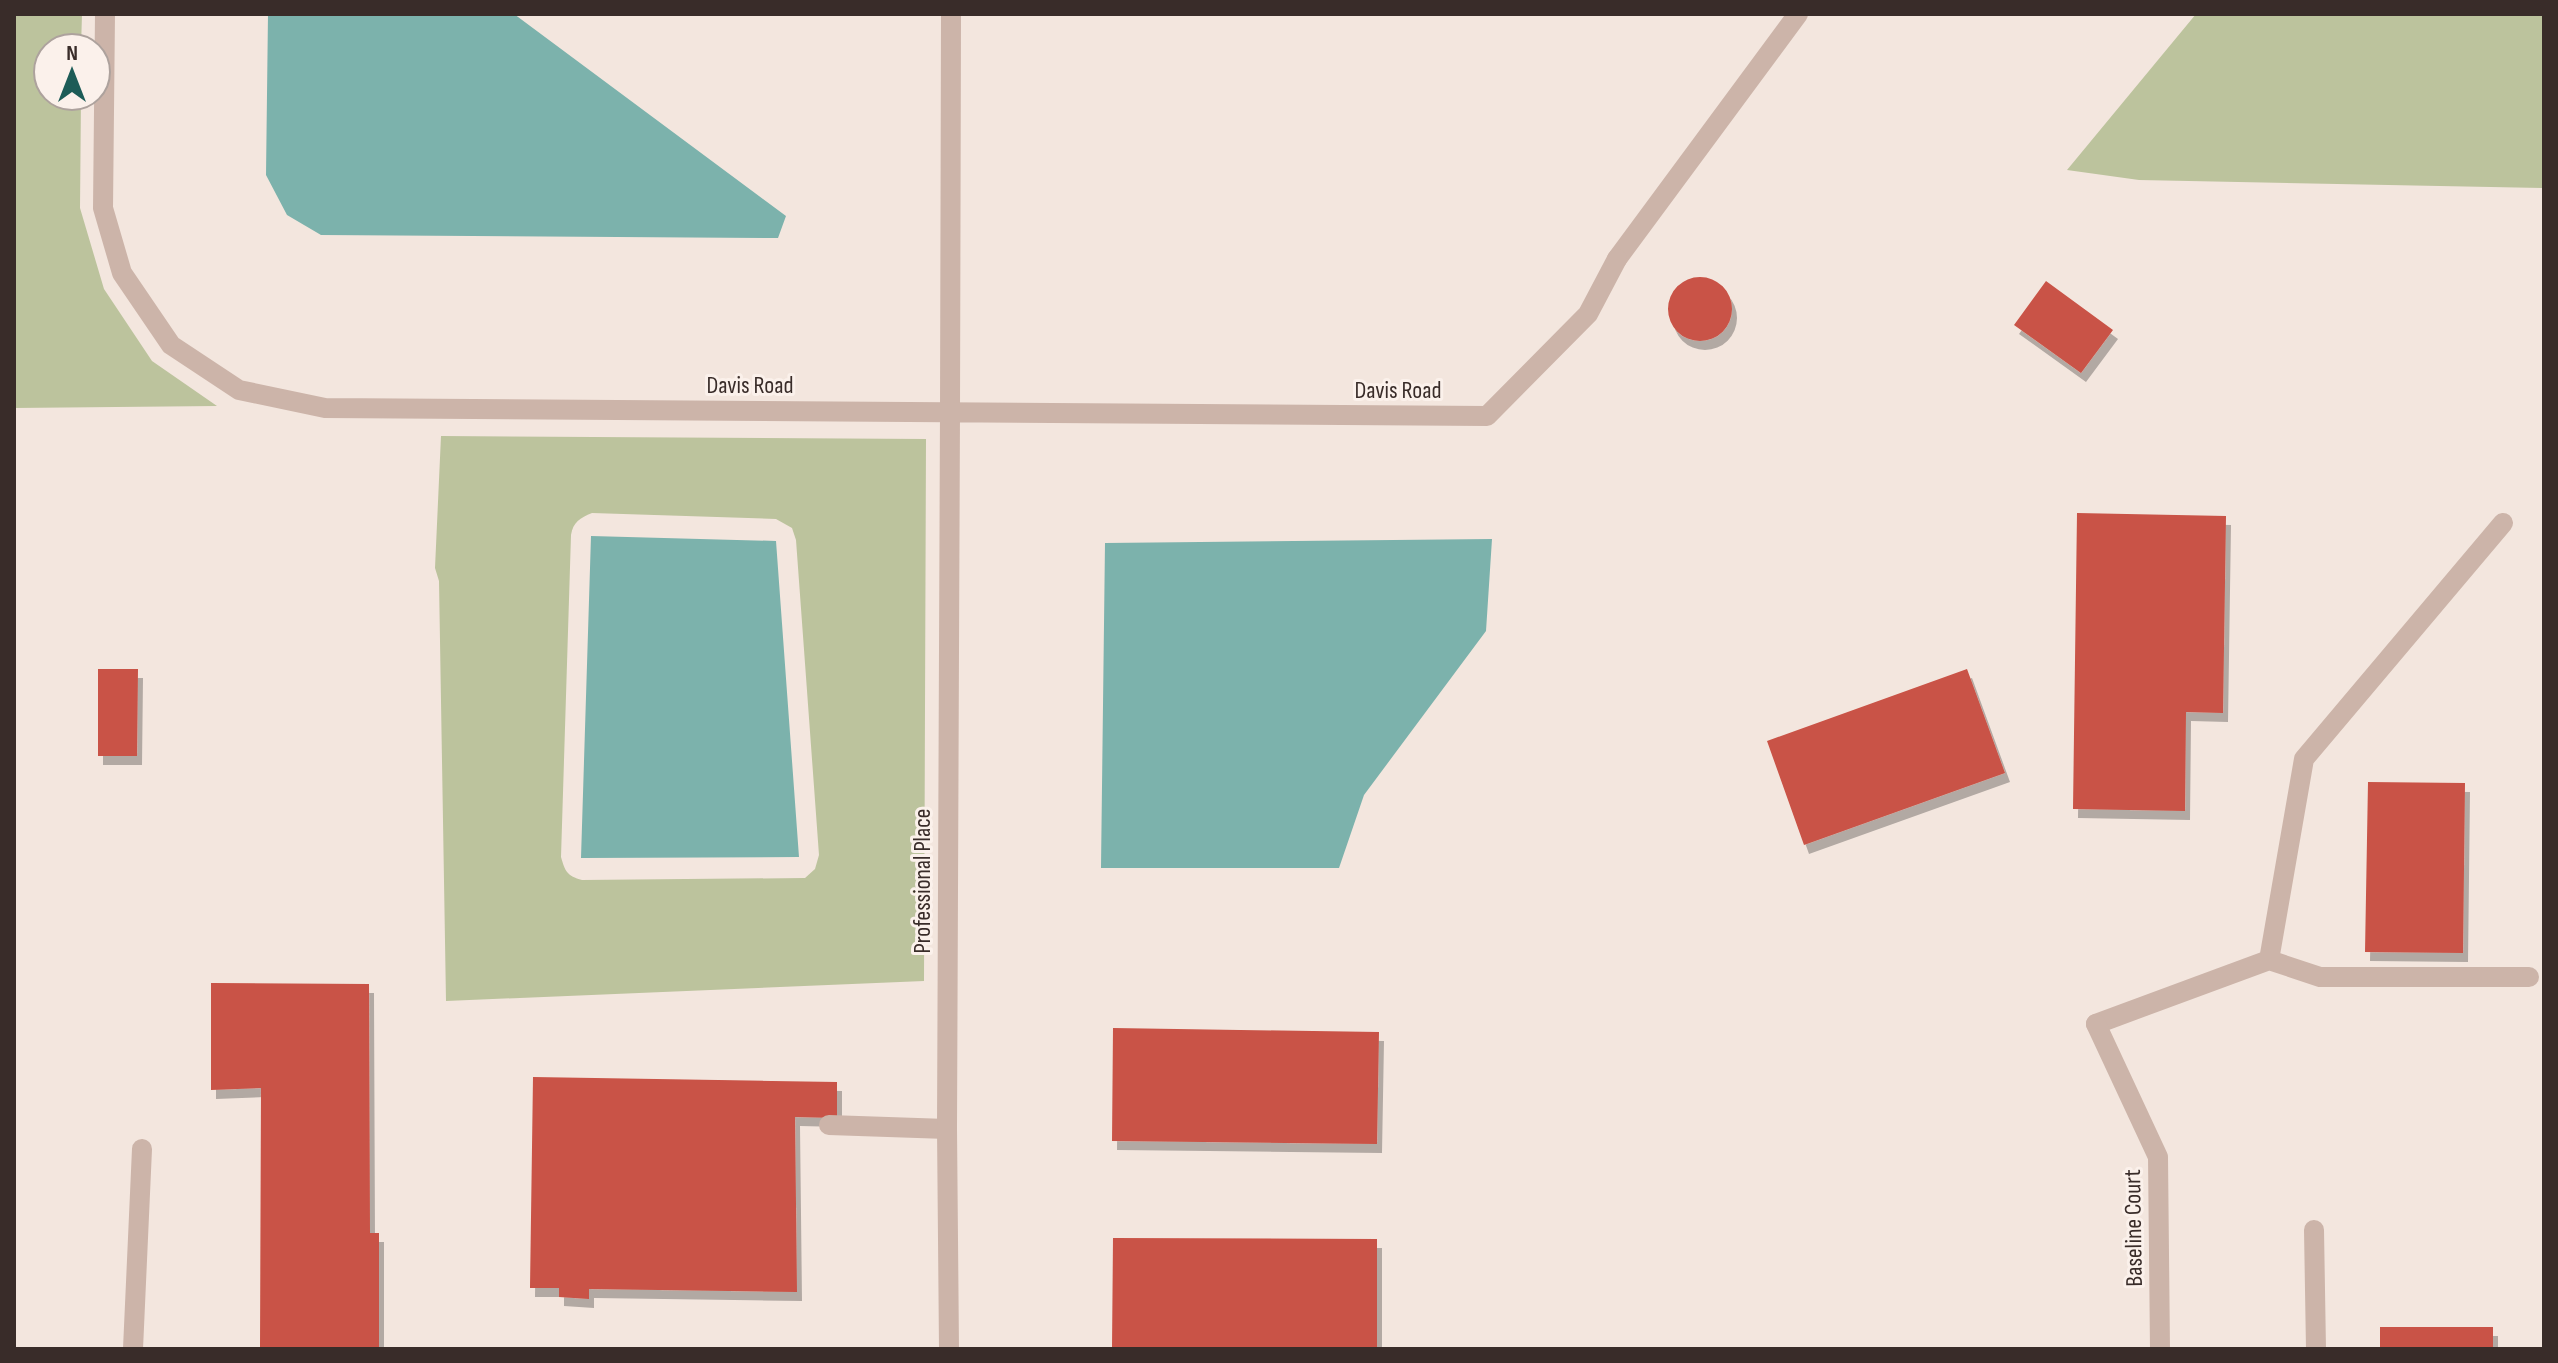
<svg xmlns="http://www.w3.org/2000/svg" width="2558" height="1363" font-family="'Sofia Sans Condensed',sans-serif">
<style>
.green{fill:#bcc39d;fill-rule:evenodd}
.water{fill:#7cb2ac}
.building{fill:#c95346;filter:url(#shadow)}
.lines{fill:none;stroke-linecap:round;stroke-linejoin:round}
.lane{stroke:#ccb4a9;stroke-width:20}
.street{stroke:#ccb4a9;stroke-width:20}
.labels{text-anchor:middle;stroke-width:6;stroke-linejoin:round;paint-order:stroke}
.street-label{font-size:24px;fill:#392c29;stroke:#fbf1eb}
</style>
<defs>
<filter id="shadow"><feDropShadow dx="5" dy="9" stdDeviation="0" flood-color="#0004"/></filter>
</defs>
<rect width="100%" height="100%" fill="#f3e6de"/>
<path class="green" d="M14 14H82L81 48H48V96H81L80 208 104 289 152 361 217 406 14 408Z
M2196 14H2544V188L2139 180 2067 170Z
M441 436 926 439 924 981 446 1001 439 581 435 568ZM592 513 776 519 792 528 796 540 819 855 815 869 805 878 582 880C567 876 565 871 561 857L571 535C573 522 580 518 592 513Z"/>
<path class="water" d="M268 14H514L786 216 778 238 321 235 287 215 266 175Z
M591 536 776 541 799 857 581 858Z
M1492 539 1486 631 1364 795 1339 868H1101L1105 543Z"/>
<path class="building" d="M1668 309a32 32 0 1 1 64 0a32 32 0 1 1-64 0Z
M2046 281 2113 330 2081 373 2014 325Z
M2077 513 2226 516 2223 713 2186 712 2185 811 2073 809Z
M98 669H138L137 756H98Z
M1967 669 2005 773 1804 845 1767 741Z
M2368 782 2465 783 2463 953 2365 952Z
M211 983 369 984 370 1233H379V1349H260L261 1088 211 1090Z
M1113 1028 1379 1032 1377 1144 1112 1141Z
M533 1077 837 1082V1118L795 1117 797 1292 589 1289V1299L559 1297V1288H530Z
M1113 1238 1377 1239V1349H1112Z
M2380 1327H2493V1349H2380Z"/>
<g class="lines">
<path class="lane" d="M1617 259 1798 14
M950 412 951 14
M2269 960 2320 977H2529
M2096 1024 2269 960 2304 759 2503 523
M829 1125 947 1129
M2314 1230 2316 1349
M133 1349 142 1149"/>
<path class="street" d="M105 14 103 208 122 273 171 345 239 390 325 408 1487 416 1588 314 1617 259
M2096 1024 2158 1157 2160 1349
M949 1349 947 1129 950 412"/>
</g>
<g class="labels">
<g class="street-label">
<text x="750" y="393">Davis Road</text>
<text x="1398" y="398">Davis Road</text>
<text transform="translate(922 881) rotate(-90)" y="8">Professional Place</text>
<text transform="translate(2133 1228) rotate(-91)" y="8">Baseline Court</text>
</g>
</g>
<rect width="2558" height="1363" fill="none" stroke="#392c29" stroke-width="32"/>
<g transform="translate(72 72)"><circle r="38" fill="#fbf1eb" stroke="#ada29d" stroke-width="2"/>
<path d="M0-6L14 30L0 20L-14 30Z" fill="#1d5c57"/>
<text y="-12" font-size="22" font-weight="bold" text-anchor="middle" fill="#392c29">N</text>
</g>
</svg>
